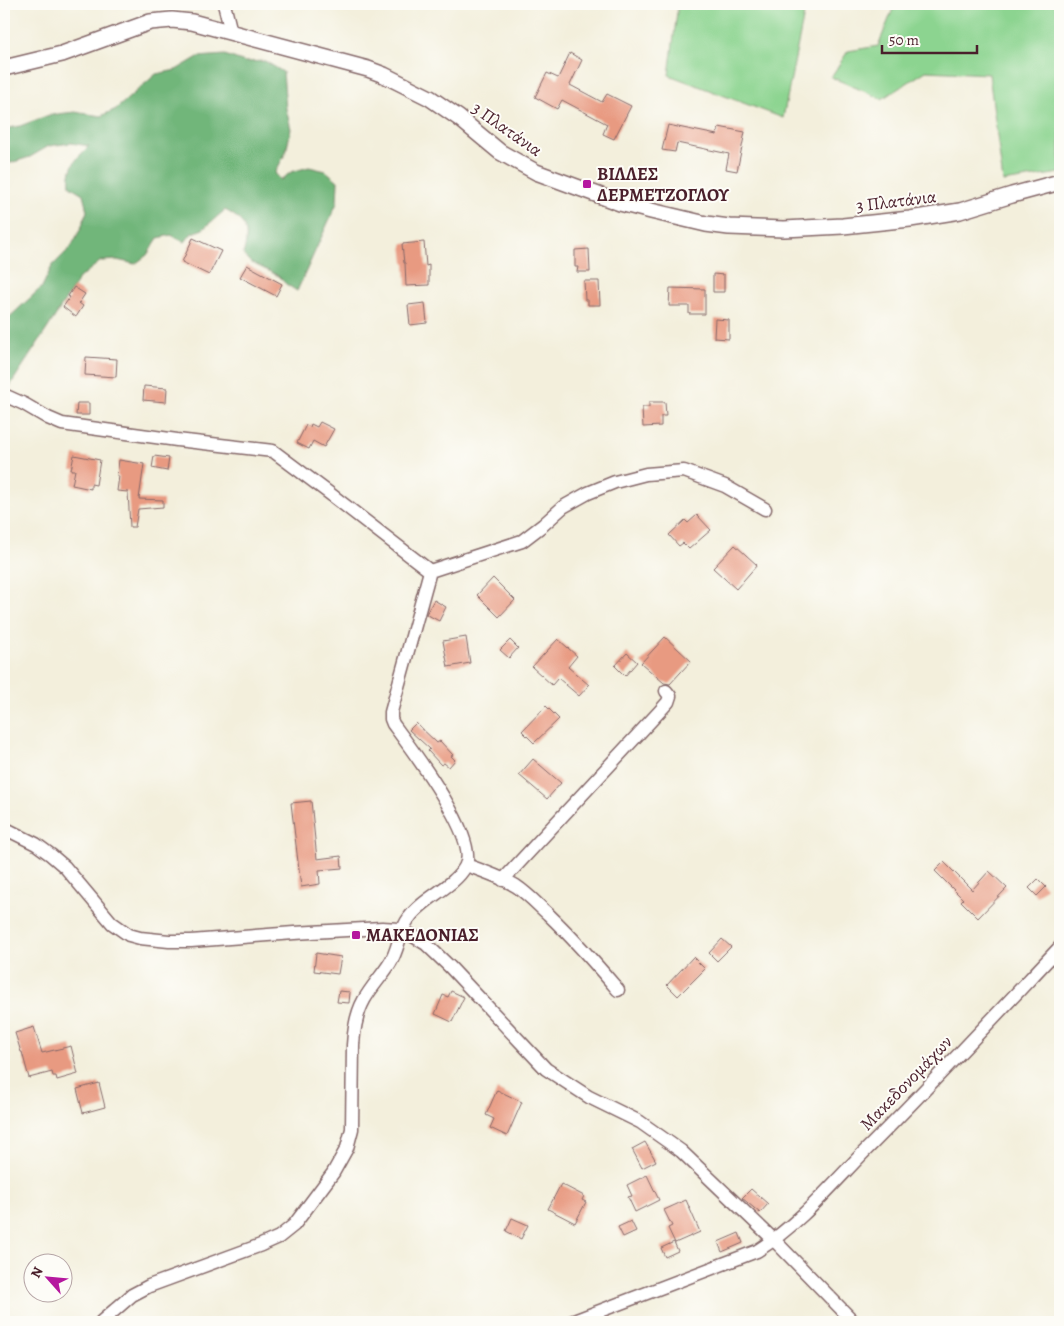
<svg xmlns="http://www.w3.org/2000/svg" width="1064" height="1326" font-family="Alegreya,serif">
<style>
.green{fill:#8cd490;stroke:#6b7a5e}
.forest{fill:#71b67a;stroke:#5e6a52}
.building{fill:#e89a81}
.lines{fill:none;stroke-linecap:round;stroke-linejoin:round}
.minor-casing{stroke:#856869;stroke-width:15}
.tertiary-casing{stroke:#856869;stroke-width:18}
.minor{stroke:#fff;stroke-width:12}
.tertiary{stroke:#fff;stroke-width:15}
.poi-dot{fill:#b5179e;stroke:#fdfcf7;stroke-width:2}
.labels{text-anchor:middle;stroke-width:4;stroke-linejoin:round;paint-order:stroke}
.street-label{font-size:18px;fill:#4a1f2b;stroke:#fdfcf7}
.poi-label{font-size:18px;font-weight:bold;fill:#4a1f2b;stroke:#fdfcf7;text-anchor:start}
</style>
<rect width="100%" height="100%" fill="#fdfcf7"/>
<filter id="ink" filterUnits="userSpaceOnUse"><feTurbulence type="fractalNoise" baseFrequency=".02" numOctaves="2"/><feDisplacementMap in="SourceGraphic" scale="10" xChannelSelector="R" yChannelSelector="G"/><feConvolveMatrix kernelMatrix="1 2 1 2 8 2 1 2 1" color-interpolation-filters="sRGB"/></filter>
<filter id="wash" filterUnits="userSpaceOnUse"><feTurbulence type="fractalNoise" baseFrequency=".0096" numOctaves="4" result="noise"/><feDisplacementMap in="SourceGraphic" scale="20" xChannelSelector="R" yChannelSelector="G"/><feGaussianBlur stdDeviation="1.12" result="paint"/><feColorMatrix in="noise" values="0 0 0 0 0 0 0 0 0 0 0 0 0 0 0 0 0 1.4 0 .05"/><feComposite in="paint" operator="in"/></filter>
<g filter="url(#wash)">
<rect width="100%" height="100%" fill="#f3efdc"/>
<path class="green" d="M678 4H806L783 118 669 75Z
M895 4H1060V173L1003 182 989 74 926 71 882 99 831 77 848 51 878 46Z"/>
<path class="forest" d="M225 55 245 62 265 61 283 72 286 109 291 129 286 152 275 173 281 180 291 172 309 167 326 171 338 181 337 203 297 291 286 284 277 275 250 262 243 254C250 231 246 221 225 210L203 229 192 233 185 242 171 235 158 238 147 255 135 264 117 260 101 261 79 278 49 326 9 387 4 386V322L42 287 52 266 71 247 81 228 87 211 83 194 70 186C68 166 76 159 89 146L71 143 49 146 30 157 4 165V129L20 126 49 115 75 112 101 116 116 109 156 74 176 70 198 57Z"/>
<g id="blocks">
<path class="building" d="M570 53 582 60 570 85 602 102 607 94 631 106 614 139 603 134 607 124 562 100 557 109 535 97 547 73 558 78Z
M668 125 717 135 719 127 745 132 737 171 726 169 729 154 677 143 675 152 662 150Z
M193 238 221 251 209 275 182 262Z
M424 242 426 266 429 265V285L406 286 405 263H404L402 244Z
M589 249 590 272H577L578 267H575V250Z
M247 265 282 284 276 296 240 277Z
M713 274 724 275V292H713Z
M584 281H599L600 305H588V300H585Z
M74 287 85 294 79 303 83 306 76 317 63 307 70 297 68 296Z
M670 288 705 289V314H689V306H669Z
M425 303 427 323 410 325 408 305Z
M715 319 729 320V339L714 338Z
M86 357 117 359 116 377 85 375Z
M144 386 167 388 166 402 143 400Z
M649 402H665L666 416H661V426L643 427 642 407H649Z
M77 403H89V415H76Z
M320 422 334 429 324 447 313 441 309 449 297 443 306 425 310 427 311 424 317 427Z
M74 455 100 460 96 485 91 484V489L72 485 75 470H71Z
M154 456 169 458 167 471 152 468Z
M119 460 144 464 139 499 163 500V507L138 509 135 527H130L128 492 117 491 119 476H117Z
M697 515 711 530 689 549 683 543 679 546 669 535 685 520 688 523Z
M735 545 757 565 736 589 713 568Z
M493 578 515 600 499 617 477 595Z
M434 600 446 607 439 621 426 614Z
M466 637 470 663 448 667 443 641Z
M665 637 691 661 670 684 664 683 641 663Z
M558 639 577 656 568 667 589 685 579 696 558 678 552 685 532 667Z
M510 640 518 648 509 658 500 650Z
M627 653 637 662 625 676 615 666Z
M546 706 559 719 534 743 522 731Z
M416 723 437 743 440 741 453 755 451 756 455 760 449 767 444 763 441 765 428 751 430 749 409 730Z
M533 759 561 783 547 799 519 775Z
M311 801 317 859 341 856 342 868 319 870 320 884 301 887 291 803Z
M944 862 972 890 989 871 1007 888 978 918 961 901 963 899 935 871Z
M1038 879 1046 887 1037 896 1029 888Z
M722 939 731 947 717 961 709 953Z
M316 953 341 957 338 974 314 971Z
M693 957 705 969 678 996 667 985Z
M339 991 350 992 349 1003 337 1002Z
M451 991 464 997 452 1022 435 1014 443 995 448 997Z
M34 1027 42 1053 71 1046 78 1074 57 1080 56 1076H53L52 1072 29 1078 22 1052H21L15 1033Z
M99 1083 105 1107 83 1113 77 1089Z
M497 1090 522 1102 507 1136 490 1128 494 1119 486 1115Z
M645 1142 656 1161 642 1168 632 1149Z
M647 1175 659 1200 635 1212 628 1197 632 1196 627 1185Z
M561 1184 584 1196 582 1200 586 1202 575 1223 548 1209Z
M751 1189 768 1204 760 1213 742 1198Z
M686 1200 700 1232 675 1243 668 1228 672 1226 664 1210Z
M512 1218 528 1225 521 1239 506 1231Z
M631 1221 636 1231 623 1237 618 1227Z
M739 1233 743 1243 722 1252 718 1242Z
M674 1242 678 1251 665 1257 661 1248Z"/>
</g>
</g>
<g filter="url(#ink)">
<use href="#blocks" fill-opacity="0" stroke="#856869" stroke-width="1"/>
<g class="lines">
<defs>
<path id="minor" d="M224 4 231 32
M4 395 24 404 48 418 62 424 177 440 273 451 329 493 430 571
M4 828 36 844 51 855 65 867 112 923 129 935 140 938 169 941H191L294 933 382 928 399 929 413 936 426 944 450 967 546 1069 589 1097 640 1122 681 1151 774 1240 854 1322
M466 865C483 871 501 877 516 886 528 894 538 905 548 914 573 938 596 964 618 990
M503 880 659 712 668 702 670 696 666 691
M101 1322 132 1295 149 1286 261 1245 279 1237 294 1225 333 1173 347 1148 352 1129 353 1045C354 1029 356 1014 364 1000 371 987 382 976 390 963 399 949 399 931 409 918 423 898 454 887 465 867 481 840 410 747 393 724L391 719V712L430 571 522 541 543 525 563 507 588 493 615 482 646 474 684 471 725 486 765 509
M571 1322 757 1251C798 1225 830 1187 863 1153 930 1086 995 1016 1060 947"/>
<path id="tertiary" d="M4 68 62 54 150 22 172 20 192 22 368 69 384 75 430 98 459 118 500 152 536 172 620 203 651 211 706 224 729 227 784 229 843 226 910 219 960 211 1012 195 1060 182"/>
</defs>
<use href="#minor" class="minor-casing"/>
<use href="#tertiary" class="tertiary-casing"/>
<use href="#minor" class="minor"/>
<use href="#tertiary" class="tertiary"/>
</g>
</g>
<g class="poi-dot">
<rect x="582" y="179" width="10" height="10" rx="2.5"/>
<rect x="351" y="930" width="10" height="10" rx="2.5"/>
</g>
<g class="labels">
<g class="street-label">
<text transform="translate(507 129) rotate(35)" y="6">3 Πλατάνια</text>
<text transform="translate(896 201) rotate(-7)" y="6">3 Πλατάνια</text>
<text transform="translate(906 1083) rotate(-46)" y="6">Μακεδονομάχων</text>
</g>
<g class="poi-label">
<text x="597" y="180">ΒΙΛΛΕΣ<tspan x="597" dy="21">ΔΕΡΜΕΤΖΟΓΛΟΥ</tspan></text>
<text x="366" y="941">ΜΑΚΕΔΟΝΙΑΣ</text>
</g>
</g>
<rect width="1064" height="1326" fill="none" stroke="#fdfcf7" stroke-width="20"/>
<g transform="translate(48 1278) rotate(297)"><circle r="24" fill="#fdfcf7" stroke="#b5a4a5"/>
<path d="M0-4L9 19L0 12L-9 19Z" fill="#b5179e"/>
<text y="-8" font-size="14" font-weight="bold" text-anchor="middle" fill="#4a1f2b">N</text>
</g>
<path d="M882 45v8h95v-8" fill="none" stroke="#4a1f2b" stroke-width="2.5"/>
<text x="889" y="45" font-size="15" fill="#4a1f2b" stroke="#fdfcf7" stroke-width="4" paint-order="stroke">50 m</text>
</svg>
